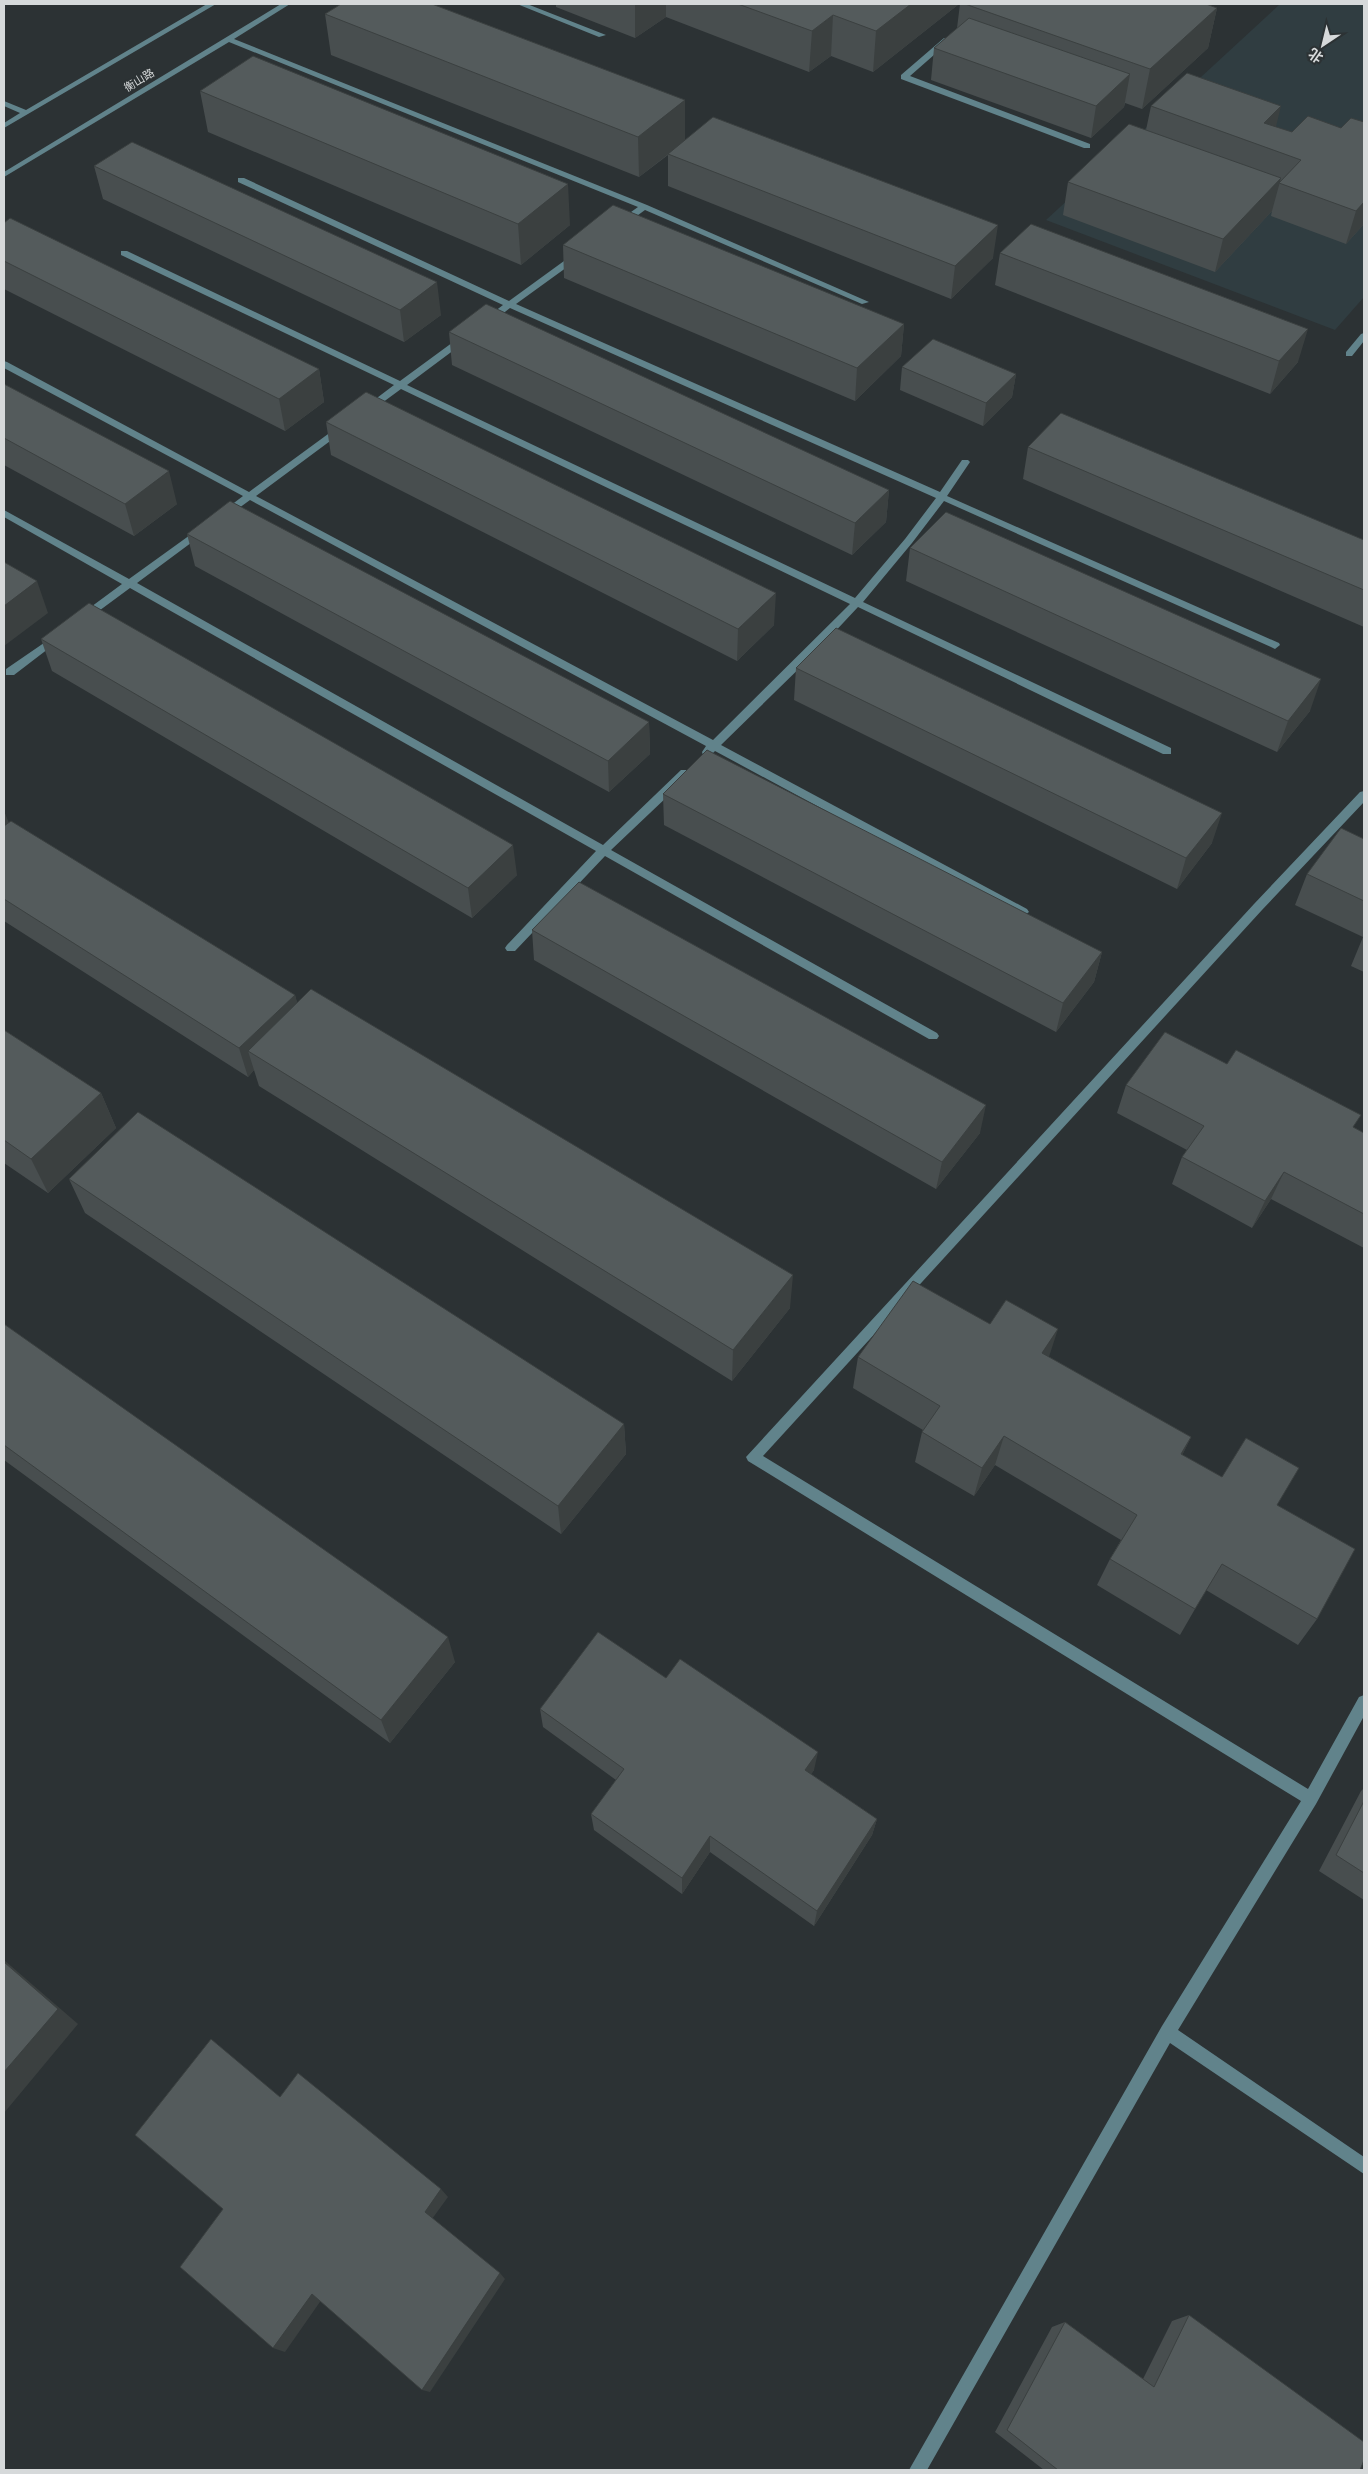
<svg xmlns="http://www.w3.org/2000/svg" width="1368" height="2474" font-family="'Golos Text','Noto Sans SC',sans-serif">
<style>
.built{fill:#303d41}
.lines{fill:none;stroke-linecap:round;stroke-linejoin:round}
.minor{fill:#61838b;fill-rule:evenodd}
.wall{fill:#484e4f}
.shaded-wall{fill:#3b4040}
.building{fill:#545b5c;stroke:#3b4040}
.labels{text-anchor:middle;stroke-width:4;stroke-linejoin:round;paint-order:stroke}
.far-street-label{font-size:11px;fill:#d6d9da;stroke:#2c3234}
</style>
<rect width="100%" height="100%" fill="#2c3234"/>
<path class="built" d="M1280 4H1364V297L1335 330 1046 220Z"/>
<g class="lines">
<path class="minor" d="M207 4H216L4 128V123L20 113 4 106V101L26 110Z
M281 4H290L234 39 647 205 869 302 862 304 645 210 623 226H617V222L638 207 229 42 4 177V172Z
M517 4H527L606 35 599 37Z
M944 38 951 40 910 76 1090 144V148H1084L901 79V75Z
M238 178H244L509 301 575 253H581V257L516 304 940 492 962 460H968L970 462 947 496 1279 643 1280 645 1275 649 1271 647 944 501 912 543 863 602 1171 748V754H1163L858 607 815 653 721 745 1027 909 1029 912 1023 916 1019 915 715 751 711 755H703L702 752 706 746 250 500 228 516H222V512L243 496 4 368V361L7 362 249 492 339 426H345V430L256 496 713 740 850 604 401 389 371 411H365V407L394 385 121 255V251H127L400 381 460 337H466V341L407 385 855 598 905 539 936 498 510 308 492 322H486V318L503 305 238 182Z
M1364 333V341L1352 356H1346V352L1361 334Z
M4 510 129 579 197 530H203V534L137 583 603 845 681 770H689L690 773 689 776 611 850 937 1033 939 1036 937 1039H929L605 856 515 951H507L505 948 507 945 596 851 130 588 88 619H80V615L122 584 4 517Z
M57 634 61 635V639L14 675H6V669Z
M1364 791V802L1262 910 763 1456 1308 1789 1359 1697 1364 1695V1716L1316 1804 1178 2030 1364 2157V2174L1170 2043 927 2470H909L1162 2026 1301 1801 748 1461 746 1457 1254 904 1360 792Z"/>
</g>
<path class="wall" d="M556 4H959L873 72 831 56 809 72 666 17 635 38 556 7Z
M960 4H965L1217 8 1208 48 1142 109 1125 103 1124 107 1091 138 931 80 934 48 957 28Z
M325 14 685 140 993 258 951 299 668 186V155L639 177 331 55Z
M200 91 570 225 521 265 208 132Z
M1151 106 1276 127 1292 132 1308 116 1364 224 1346 244 1271 216 1272 211 1215 272 1063 215 1068 182 1146 130Z
M94 166 441 315 404 342 103 199Z
M4 223 319 369 324 402 285 431 4 289Z
M563 245 904 324 901 356 855 401 564 278Z
M1000 253 1298 362 1270 394 995 285Z
M449 332 889 490 886 522 852 555 452 365Z
M902 367 1016 374 1012 397 983 426 900 390Z
M4 384 177 504 134 536 4 465Z
M326 422 774 625 737 661 331 455Z
M1028 447 1364 540V627L1023 479Z
M187 534 649 722 650 754 609 792 195 566Z
M910 548 1310 711 1277 752 906 581Z
M41 639 517 875 472 918 52 671Z
M796 668 1212 843 1177 889 794 700Z
M663 794 1102 952 1094 982 1056 1032 664 825Z
M4 811 8 823 295 995 297 1003 790 1308 732 1381 259 1086 254 1070 248 1077 4 921Z
M1364 839V972L1351 966 1363 937 1295 905 1307 874Z
M532 930 980 1133 936 1189 534 960Z
M4 1030 101 1093 116 1128 48 1193 4 1163Z
M1126 1085 1355 1128 1364 1133V1248L1271 1199 1252 1228 1172 1184 1182 1157 1187 1150 1117 1113Z
M69 1179 624 1424 626 1454 561 1534 85 1213Z
M4 1324 455 1662 390 1743 4 1460Z
M858 1357H1049L1191 1437 1182 1455 1222 1477 1277 1505 1317 1619 1298 1645 1206 1590 1180 1635 1097 1585 1110 1559 1121 1540 995 1465 974 1496 915 1462 922 1432 923 1430 853 1388Z
M666 1678 814 1770 811 1774 877 1819 872 1835 814 1926 710 1852 682 1894 594 1830 591 1814 616 1780 543 1727 540 1709Z
M1364 1788V1900L1319 1871 1361 1791Z
M1189 2315 1360 2470H1044L995 2432 1052 2327 1065 2322 1143 2379 1172 2321Z"/>
<path class="shaded-wall" d="M635 4H666V17L635 38Z
M911 4H959L873 72 876 31Z
M1217 8 1208 48 1142 109 1150 69Z
M833 15 831 56 809 72 812 31Z
M1130 74 1124 107 1091 138 1096 106Z
M685 100V141L639 177 638 137Z
M1281 106 1273 139 1264 123Z
M1281 178 1272 211 1215 272 1223 239Z
M568 184 570 225 521 265 518 224Z
M1364 202V224L1346 244 1356 211Z
M998 225 993 258 951 299 955 266Z
M437 282 441 315 404 342 400 310Z
M904 324 901 356 855 401 857 368Z
M1308 329 1298 362 1270 394 1279 361Z
M319 369 324 402 285 431 279 399Z
M1016 374 1012 397 983 426 986 403Z
M169 471 177 504 134 536 125 504Z
M889 490 886 522 852 555 855 523Z
M37 581 48 613 4 646V606Z
M776 593 774 625 737 661 738 629Z
M1321 679 1310 711 1277 752 1288 721Z
M649 722 650 754 609 792 608 761Z
M4 811 14 835 4 843Z
M1222 813 1212 843 1177 889 1186 858Z
M513 845 517 875 472 918 468 888Z
M1102 952 1094 982 1056 1032 1063 1003Z
M295 995 303 1024 248 1051 254 1070 248 1077 239 1048Z
M101 1093 116 1128 48 1193 31 1159Z
M986 1105 980 1133 936 1189 942 1162Z
M1284 1172 1271 1199 1252 1228 1265 1201Z
M793 1275 790 1308 732 1381 733 1350Z
M1058 1329 1048 1360 1042 1353Z
M624 1424 626 1454 561 1534 558 1506Z
M1004 1436 995 1465 974 1496 982 1468Z
M1191 1437 1177 1466 1181 1454Z
M448 1637 455 1662 390 1743 381 1720Z
M818 1752 814 1770 802 1788 805 1770Z
M877 1819 872 1835 814 1926 817 1911Z
M710 1836V1852L682 1894V1878Z
M4 1960 78 2024 4 2113Z
M441 2189 448 2197 432 2219 425 2212Z
M500 2273 505 2279 430 2392 422 2390Z
M312 2294 322 2299 285 2352 273 2348Z"/>
<path class="building" d="M341 4H432L685 100 638 137 325 14Z
M738 4H911L876 31 833 15 812 31Z
M965 4H1206L1217 8 1150 69Z
M969 18 1130 74 1096 106 934 48Z
M253 56 568 184 518 224 200 91Z
M1187 73 1281 106 1264 123 1292 132 1308 116 1341 128 1351 118 1364 122V202L1356 211 1279 183 1301 160 1151 106Z
M713 117 998 225 955 266 668 154Z
M1129 124 1281 178 1223 239 1068 182Z
M132 142 437 282 400 310 94 166Z
M613 205 904 324 857 368 563 245Z
M10 218 319 369 279 399 4 261V223Z
M1031 224 1308 329 1279 361 1000 253Z
M486 304 889 490 855 523 449 332Z
M933 339 1016 374 986 403 902 367Z
M4 384 169 471 125 504 4 438Z
M366 392 776 593 738 629 326 422Z
M1061 413 1364 540V590L1028 447Z
M230 501 649 722 608 761 187 534Z
M946 512 1321 679 1288 721 910 548Z
M4 562 37 581 4 606Z
M89 603 513 845 468 888 41 639Z
M836 628 1222 813 1186 858 796 668Z
M707 750 1102 952 1063 1003 663 794Z
M11 821 295 995 239 1048 4 899V826Z
M1341 828 1364 839V901L1307 874Z
M579 882 986 1105 942 1162 532 930Z
M311 989 793 1275 733 1350 248 1051Z
M4 1030 101 1093 31 1159 4 1140Z
M1165 1032 1227 1064 1236 1050 1361 1115 1353 1127 1364 1133V1214L1284 1172 1265 1201 1182 1157 1204 1126 1126 1085Z
M138 1112 624 1424 558 1506 69 1179Z
M913 1281 990 1324 1006 1300 1058 1329 1042 1353 1191 1437 1181 1454 1222 1477 1246 1438 1299 1468 1277 1505 1355 1549 1317 1619 1222 1564 1195 1609 1110 1559 1137 1515 1004 1436 982 1468 922 1432 940 1406 858 1357Z
M4 1324 448 1637 381 1720 4 1445Z
M598 1632 666 1678 680 1659 818 1752 805 1770 877 1819 817 1911 710 1836 682 1878 591 1814 624 1769 540 1709Z
M1364 1801V1873L1336 1855Z
M4 1962 58 2009 4 2072Z
M211 2039 280 2097 298 2073 441 2189 425 2212 500 2273 422 2390 312 2294 273 2348 180 2267 223 2209 135 2135Z
M1189 2315 1364 2442V2460L1360 2470H1058L1007 2430 1065 2322 1154 2387Z"/>
<g class="labels">
<g class="far-street-label">
<text transform="translate(139 80) rotate(-31)" y="4">衡山路</text>
</g>
</g>
<rect width="1368" height="2474" fill="none" stroke="#d6d9da" stroke-width="10"/>
<g transform="translate(1323 45) rotate(215)" stroke="#2c3234" stroke-width="4" paint-order="stroke">
<path d="M0-4L9 19L0 12L-9 19Z" fill="#d6d9da"/>
<text y="-8" font-size="14" font-weight="bold" text-anchor="middle" fill="#d6d9da">北</text>
</g>
</svg>
